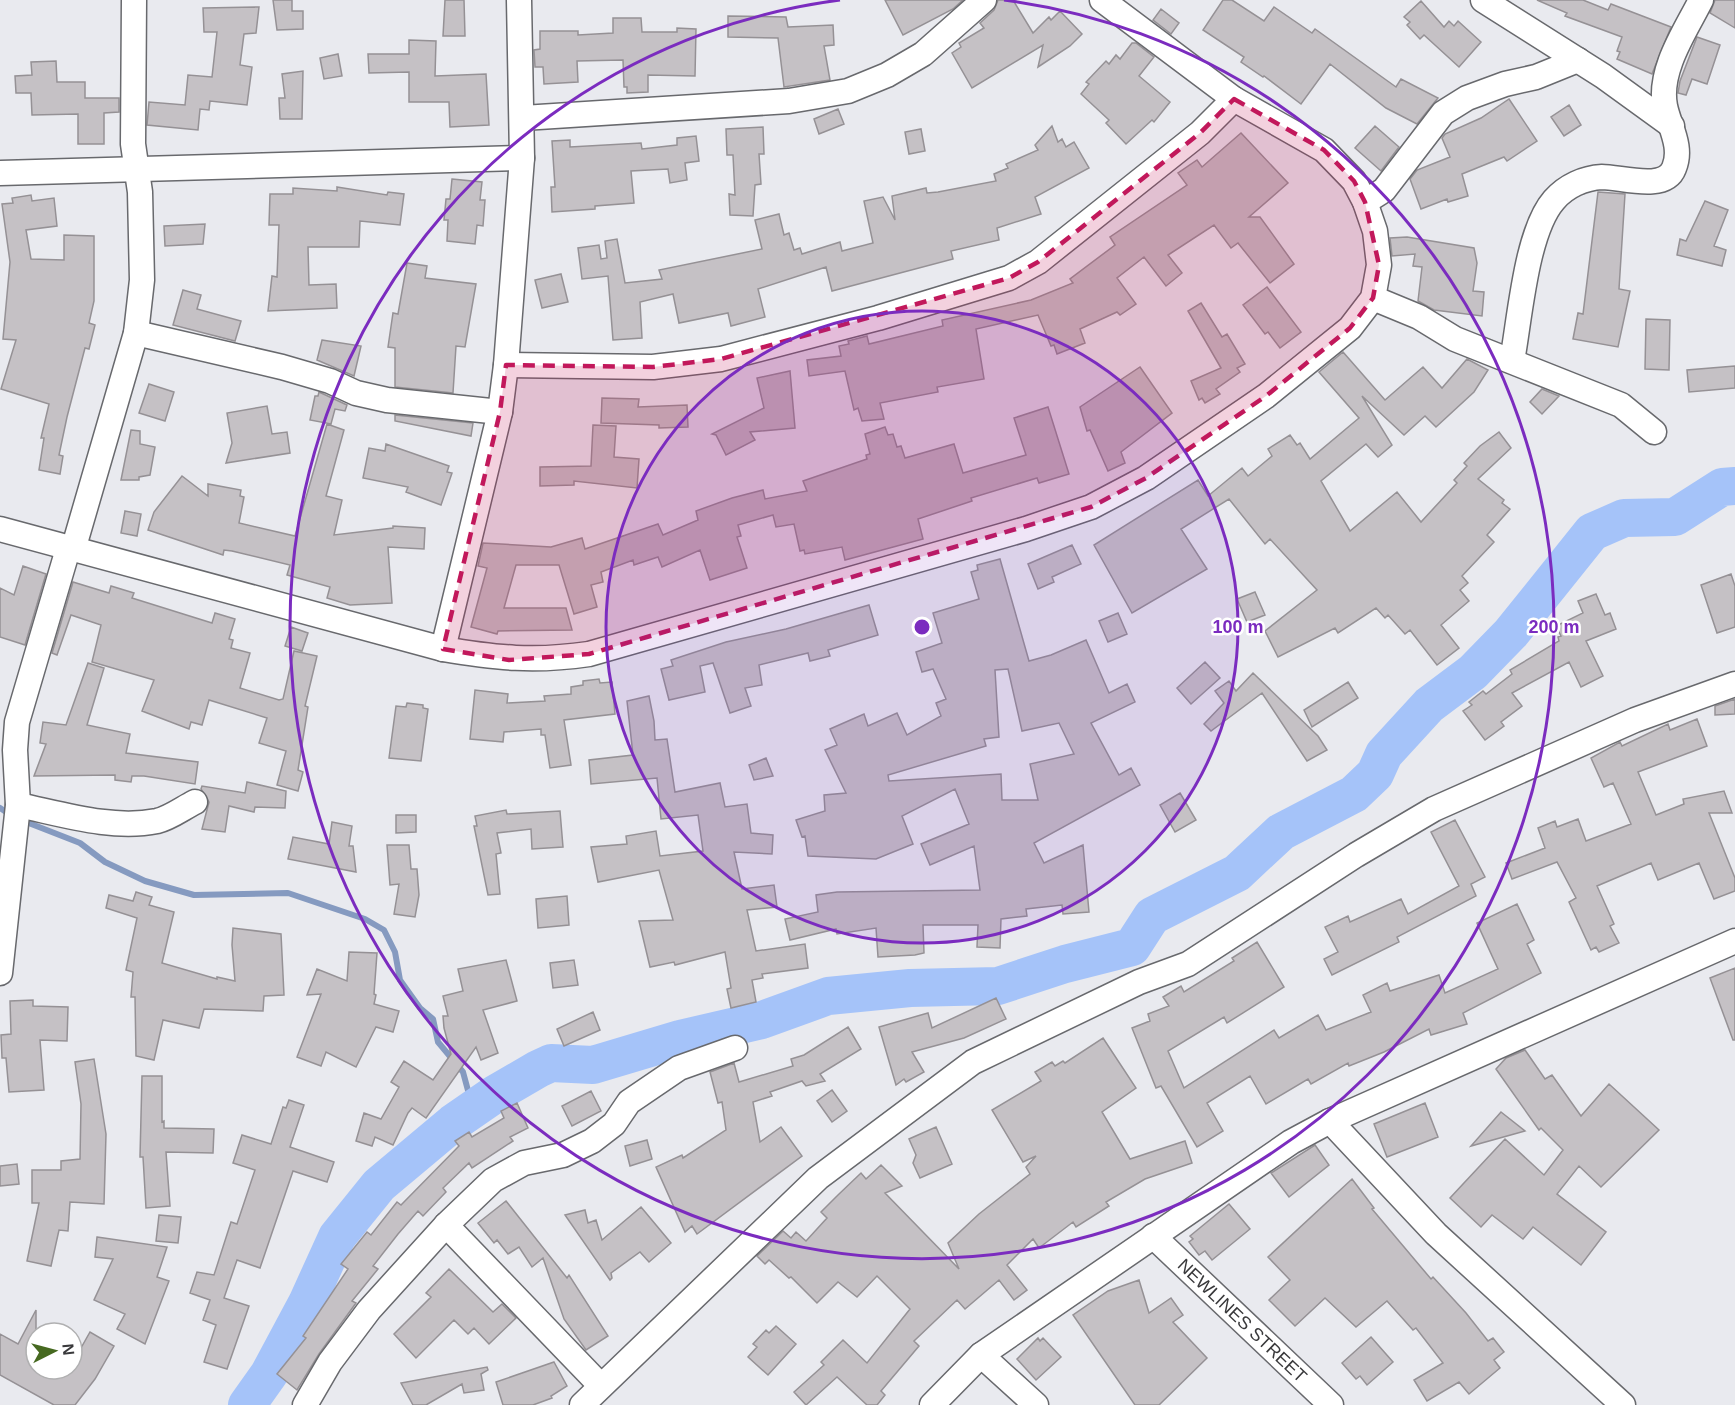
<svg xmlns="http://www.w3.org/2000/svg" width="1735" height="1405" font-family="Arial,sans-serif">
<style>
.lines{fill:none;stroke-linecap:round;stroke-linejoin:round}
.stream{stroke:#859ac0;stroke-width:6}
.river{stroke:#a5c3f9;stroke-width:38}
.building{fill:#c5c1c5;stroke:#959195;stroke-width:1.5;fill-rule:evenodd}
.street-casing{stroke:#68696d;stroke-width:27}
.street{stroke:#fff;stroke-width:24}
.marked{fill:#c2185b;fill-opacity:0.2;stroke:#c2185b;stroke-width:4.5;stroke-dasharray:12 8;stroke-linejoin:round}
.ring{fill:none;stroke:#7b2cbf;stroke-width:3}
.labels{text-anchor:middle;stroke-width:5;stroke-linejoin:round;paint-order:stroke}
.street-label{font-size:18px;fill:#39393b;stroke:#fff}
.centre{fill:#7b2cbf;stroke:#fff;stroke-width:3}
.ring-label{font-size:18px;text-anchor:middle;font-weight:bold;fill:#7b2cbf;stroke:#fff;stroke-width:5;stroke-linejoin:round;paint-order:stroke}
</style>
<rect width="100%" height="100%" fill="#e9eaef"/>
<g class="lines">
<path class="stream" d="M0 808 12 816
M21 820 80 843 105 862 145 881 194 895 288 893 365 919 384 930 395 952 400 980 420 1008 433 1019 438 1042 463 1072 473 1109"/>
<path class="river" d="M247 1405 269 1374 307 1303 337 1237 379 1185 453 1123 495 1094 538 1069 551 1063 593 1065 680 1039 762 1020 828 996 910 988 998 986 1065 964 1132 947 1152 916 1237 873 1281 832 1354 794 1375 774 1384 754 1429 705 1473 672 1511 633 1592 532 1624 518 1675 517 1722 487 1735 486"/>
</g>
<path class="building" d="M273 0H292V11H303V29L277 30Z
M445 0H464L465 36H443Z
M885 0H963L953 9 903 35Z
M998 0H1013L1033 33 1049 17 1051 20 1060 11 1082 34 1070 46 1038 67 1043 45 972 88 952 53 961 47 959 43 984 28 980 23 994 10Z
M1223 0H1232L1264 21 1274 7 1312 33 1315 29 1396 87 1401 79 1438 98 1417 124 1386 108 1330 64 1301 104 1264 76 1263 77 1241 62 1244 57 1203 30Z
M1537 0H1583L1608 10 1611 4 1671 27 1652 74 1617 59 1620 52 1617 51 1622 37 1565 16 1567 13Z
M1715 0H1735V28L1710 13Z
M1421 1 1444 27 1449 21 1454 26 1458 21 1481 42 1459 67 1424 35 1420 39 1407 25 1410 22 1404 17Z
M259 7 256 33 244 34 240 65 252 67 247 105 210 101 209 110 200 109 198 130 147 125 149 102 185 105 188 75 212 77 217 32H204L203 8Z
M1161 9 1179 23 1171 34 1153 20Z
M728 16 786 17 788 27 833 25 834 45 824 46 830 80 784 87 778 38 728 37Z
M613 18H641L642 32H677V28L696 29 695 76 648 75V92L627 93V87H624L623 60 577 61 578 82 544 84 543 67H535L534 50 540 49V31H578V35L613 33Z
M1697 37 1720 45 1707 84 1692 79 1686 95 1678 93 1680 81Z
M409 40 436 41 435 76 486 74 489 125 450 127 449 102H409V72L369 73 368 54H409Z
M1132 43H1136L1154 57 1139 76 1170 102 1154 122 1152 120 1126 144 1106 123 1109 120 1081 94 1089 84 1086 82 1106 61 1109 64 1116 55 1120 59Z
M338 54 342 76 324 79 320 58Z
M56 61 57 82H85V98H119V112L104 113V144H78V114L32 115 31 93H16L15 76 32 75 31 62Z
M303 71 302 119H280L279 98H285L282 74Z
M1509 99 1537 141 1507 161 1504 157 1462 174 1468 196 1448 202 1447 199 1421 209 1410 179 1417 170 1450 157 1442 138 1445 134 1481 118Z
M1569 105 1581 125 1564 136 1551 117Z
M838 109 844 124 819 134 814 119Z
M1052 126 1058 142 1062 139 1066 147 1074 142 1089 168 1035 197 1041 214 997 228 999 240 951 251 953 259 832 291 826 267 758 289 765 317 731 326 728 313 679 323 673 294 640 302 642 338 613 340 608 276 582 279 578 248 599 245 601 259 607 258 605 241 617 239 625 283 662 279 659 270 762 249 755 220 779 214 784 235 789 233 794 250 800 248 802 254 840 242 842 251 873 243 864 201 883 197 895 220 892 196 926 188 927 193 938 192 996 181 994 174 1008 168 1006 164 1038 150 1035 145Z
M1375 126 1399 147 1381 171 1355 148Z
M763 127 764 154H759L761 184 755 185 753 216 730 215 729 194 735 195 733 155H727L726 129Z
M921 129 925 151 909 154 905 132Z
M1241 133 1288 183 1249 217H1260L1294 264 1270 283 1238 243 1231 248 1214 225 1168 255 1182 273 1166 286 1144 257 1117 278 1136 304 1120 315 1117 312 1080 329 1085 343 1057 354 1054 345 1051 346 1038 315 976 329 984 379 937 387 938 392 880 403 884 419 862 421 858 408 854 410 845 371 809 376 807 360 841 356 839 346 849 344 848 341 867 336 869 344 943 326 942 320 1031 300 1073 283 1070 279 1115 245 1110 237 1187 185 1178 173 1197 160 1202 167Z
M696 136 699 161 685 163 687 180 670 183 668 169 631 171 634 203 595 206V209L552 212 551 187H555L552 141 570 140V147L641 143 642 149 677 145V138Z
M452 179 482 182 480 200H485L483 226 477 225 475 244 447 241 448 220H444L446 199H450Z
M337 187 387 195 388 192 404 194 400 225 360 221 359 247H308L309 285 336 284 337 308 268 311 272 276 277 277 279 225H269L270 194H293V188L337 191Z
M1598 192 1625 194 1619 289 1630 291 1618 347 1573 339 1578 313 1583 314Z
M31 195 32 201 54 198 57 226 26 230 31 259 64 260V235L94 236V301L89 323 95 325 89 349 85 348 67 417 59 455 63 456 60 474 39 470 44 438H41L49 404 1 389 16 340 3 339 10 262 2 204 13 203 12 198Z
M1705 201 1728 210 1714 246 1726 250 1722 266 1677 255 1680 239 1686 241Z
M205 224 203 244 165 246 164 226Z
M1407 237 1474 248 1477 263 1473 291 1484 292 1482 316 1434 310 1418 301 1422 267 1413 266 1415 254 1392 256 1390 238Z
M407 263 427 266 425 278 476 284 465 347 456 346 453 393 395 387V348L388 347 393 313 398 314Z
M561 274 568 302 542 308 535 280Z
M1267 287 1301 332 1280 348 1268 332 1265 334 1243 305Z
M183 290 201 295 197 309 241 321 235 341 173 325Z
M1201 303 1222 337 1227 334 1245 364 1237 368 1240 372 1216 389 1220 394 1205 403 1202 398 1199 400 1191 381 1221 368 1188 311Z
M1646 319 1670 320 1669 370 1645 369Z
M322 340 361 346 354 376 317 360Z
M1343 352 1385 400 1423 367 1442 388 1467 359 1488 370 1474 392 1436 427 1425 416 1404 435 1362 396 1392 445 1378 457 1366 444 1321 481 1350 531 1397 492 1421 522 1457 483 1454 480 1467 466 1464 463 1480 446 1499 432 1511 448 1478 479 1504 500 1502 503 1510 509 1487 535 1494 542 1462 576 1468 583 1460 590 1469 601 1441 625 1459 648 1437 665 1410 630 1405 634 1388 615 1385 618 1376 608 1338 633 1335 628 1278 657 1265 631 1317 590 1270 539 1265 544 1229 499 1181 529 1207 569 1132 613 1094 545 1198 480 1208 496 1242 468 1248 476 1272 456 1268 449 1290 435 1297 445 1300 443 1310 459 1359 418 1319 372Z
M1735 366V388L1689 392 1687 370Z
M1140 367 1172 413 1121 452 1125 463 1108 471 1090 430 1087 431 1080 407Z
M790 371 795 428 750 432 755 440 726 455 716 435 712 434 764 408 757 378Z
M149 384 174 392 165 421 139 413Z
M1542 389 1559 396 1542 414 1530 402Z
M319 392 347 405 345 411 335 409 331 424 310 420 315 396H318Z
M602 398 639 399 638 407 687 405 688 427 659 428V425L601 423Z
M267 406 272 434 287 432 290 453 226 463 232 443 227 413Z
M1048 407 1069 474 1039 483 1037 478 971 498 972 501 918 519 923 539 845 560 842 547 805 554 804 550 800 551 794 524 776 527 773 515 738 525 741 536 737 537 747 568 710 580 700 550 662 567 658 557 634 565 633 560 601 572 603 582 591 585 597 607 574 614 559 565H516L504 608H566L572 630 498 631 497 634 471 627 487 568 478 566 483 543 551 547 582 538 585 549 658 524 663 535 698 520 696 511 732 498 763 490 765 499 807 491 803 481 867 459 866 455 870 454 865 434 885 427 888 435 893 434 897 447 901 446 905 458 954 444 963 473 1026 455 1014 418Z
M395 415 473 423 471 436 395 421Z
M327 424 344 430 326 496 342 500 334 535 393 528V526L425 528 424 549 388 547 392 603 350 605 327 598 330 587 287 575 290 565 232 551 224 550 223 555 148 530 154 512 182 476 208 496V484L241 490 240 496 244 497 239 523 295 536Z
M593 425 616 426 614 457 639 459 637 488 574 481V485L540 486V467L591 466Z
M131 430 140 431V444L155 447 150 475 139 477V480H121Z
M386 444 449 466 447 472 452 473 441 505 406 492 408 487 363 478 369 448 385 451Z
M125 511 141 514 137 536 121 533Z
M1072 545 1081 564 1052 577 1054 582 1038 589 1028 564Z
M1000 559 1029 661 1051 655 1086 640 1109 693 1127 684 1135 702 1091 723 1119 775 1131 768 1140 785 1034 843 1044 863 1083 845 1089 912 1063 914 1062 905 1026 909 1027 916 1001 919 1000 948 977 947 978 925H923L924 953 915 955 878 957 876 928 837 934 836 929 790 940 785 919 818 912 816 895 837 892 980 890 974 846 930 865 921 844 969 824 955 789 902 816 913 844 876 859 808 856 805 836 802 837 796 820 825 811 824 795 846 793 825 750 837 745 830 729 864 714 868 726 897 713 907 735 941 716 936 703 946 699 933 669 922 672 916 652 942 643 933 613 979 599 971 572 978 570 977 565ZM1008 669 1022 731 1059 723 1074 754 1030 764 1038 800H1002L1001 774 889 781 888 775 986 746 984 739 999 737 995 670Z
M23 566 46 574 25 645 0 637V588L14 595Z
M1731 574 1735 586V627L1717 633 1701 585Z
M73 582 109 593 111 586 134 593 132 598 212 623 215 613 235 619 229 639 233 640 231 648 250 653 240 688 279 700 283 699 294 651 317 656 305 706 308 707 298 770 303 772 298 791 277 785 286 751 259 743 267 718 209 700 202 725 191 722 189 729 142 711 154 680 92 662 101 625 71 615 57 655 52 653Z
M1255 592 1265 615 1247 622 1237 599Z
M1596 594 1605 615 1610 613 1616 629 1586 641 1603 676 1581 687 1569 662 1512 693 1522 706 1501 722 1504 726 1485 740 1463 711 1472 705 1469 702 1483 691 1486 694 1512 674 1510 670 1559 641 1558 637 1561 636 1556 626 1583 613 1578 601Z
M869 605 878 635 828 650 830 656 810 661 808 653 759 665 762 685 745 688 751 706 730 713 713 663 700 666 705 692 669 700 661 669 673 666 671 660 726 642 786 629Z
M1118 613 1127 634 1108 642 1099 621Z
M291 627 308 633 302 651 285 646Z
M1205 662 1220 678 1191 704 1177 688Z
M88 663 104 668 87 725 130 734 126 753 198 762 195 784 144 776H132L131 782 115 780V775L34 776 46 744 40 743 43 722 66 725Z
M1253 673 1318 736 1327 750 1307 761 1262 693 1211 731 1204 724 1224 703 1215 691 1229 681 1236 691Z
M599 679 600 683 612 682 615 714 564 720 571 765 550 768 545 735H541V729L504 732 503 742 470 739 475 690 508 694 507 703 545 701 544 696 571 694V687L583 685V681Z
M1348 682 1358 698 1312 727 1304 710Z
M649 696 654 721 655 740 667 739 675 792 720 783 725 807 747 804 751 833 773 835 772 854 734 852 742 889 774 885 777 907 747 910 756 951 805 944 808 968 762 974 763 978 752 980 756 1002 731 1008 727 989 731 988 725 952 675 965 674 962 650 967 639 921 673 920 659 870 598 882 591 847 627 844 626 836 656 831 660 856 703 851 698 815 661 819 657 778 591 784 589 760 633 755 627 701Z
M1735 699V714L1715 715V706Z
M407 703 423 705V708L428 709 421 761 389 758 396 706 406 707Z
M1697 719 1707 746 1638 772 1656 815 1684 804 1683 799 1724 791 1732 813H1709L1735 878V891L1714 899 1699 863 1658 880 1651 863 1597 886 1614 924 1610 926 1619 943 1599 952 1596 947 1591 950 1569 902 1576 898 1557 862 1512 879 1506 863 1545 848 1538 828 1555 821 1557 827 1578 819 1586 841 1631 824 1613 783 1604 787 1591 758 1620 742 1622 746 1668 724 1670 730Z
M766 758 773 776 754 780 749 765Z
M247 782 286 791 285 808 255 807 254 812 229 806 225 832 202 829 209 802 201 789 202 786 245 793Z
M1180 793 1196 820 1175 832 1160 805Z
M506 810 507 814 560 811 563 847 532 849 531 829 497 833 501 853 496 854 500 894 488 895 474 826H477L475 816Z
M396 815H416V832L396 833Z
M1455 820 1485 877 1471 884 1476 896 1397 937 1399 942 1332 975 1324 959 1338 952 1325 927 1348 916 1350 922 1401 899 1408 914 1459 886 1431 832Z
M332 822 352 826 349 846H353L356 872 288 859 293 837 329 844Z
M387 845H409L411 869H417L419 895 415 917 394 914 399 884 390 885Z
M136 892 152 897 149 905 174 912 162 963 217 979V977L235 981 232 945 233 928 281 934 284 995 264 996 263 1011 204 1009 199 1028 163 1020 154 1060 136 1056 135 997H131L133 972 126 970 137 918 106 908 109 895 133 901Z
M567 896 569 925 538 928 536 899Z
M1517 904 1534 940 1527 944 1541 973 1463 1013 1467 1024 1431 1035 1429 1029 1384 1052 1349 1066 1348 1063 1311 1084 1308 1079 1266 1104 1250 1076 1207 1103 1223 1131 1197 1147 1161 1086 1156 1088 1132 1028 1150 1021 1148 1014 1169 1006 1163 997 1181 986 1184 992 1234 961 1232 958 1257 942 1284 987 1227 1023 1224 1017 1168 1051 1184 1088 1274 1030 1279 1038 1318 1015 1326 1030 1371 1012 1363 995 1387 983 1390 991 1439 975 1445 993 1498 969 1477 923Z
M349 952 377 953 374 994 376 995 374 1004 399 1011 393 1032 376 1027 356 1067 326 1052 321 1066 297 1057 321 994 307 995 317 969 347 981Z
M506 960 517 1001 483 1010 498 1053 481 1060 476 1047 426 1118 412 1108 408 1113 393 1145 375 1137 372 1146 356 1141 364 1113 381 1119 399 1087 391 1082 404 1061 433 1080 451 1054 444 1028 443 1016H448L443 996 463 991 458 969Z
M574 960 578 985 553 988 550 963Z
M1735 968V1040H1733L1710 978Z
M996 998 1006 1019 964 1038 912 1052 924 1072 906 1082 904 1079 896 1085 879 1027 928 1013 932 1028Z
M33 1000V1006L68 1007 67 1041 40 1040 44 1090 9 1092 6 1058H2L1 1035 11 1034 10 1001Z
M593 1012 600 1030 564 1046 557 1029Z
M848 1027 861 1049 820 1074 825 1081 806 1086 802 1081 770 1092 772 1096 753 1102 760 1142 781 1127 802 1156 697 1234 692 1226 685 1232 656 1167 682 1155 683 1158 726 1130 722 1102 718 1103 710 1072 734 1063 739 1082 793 1066 791 1059 804 1055Z
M1103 1038 1136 1088 1102 1112 1130 1159 1185 1141 1192 1163 1145 1179 1106 1202 1109 1206 1076 1227 1073 1222 1039 1248 1033 1239 1007 1265 1027 1290 1014 1300 999 1280 965 1309 957 1300 914 1341 919 1346 881 1391 885 1395 877 1405H867L837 1377 806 1405 794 1392 824 1365 821 1362 843 1340 867 1363 910 1309 877 1276 857 1297 838 1282 817 1303 791 1277 789 1278 769 1260 765 1264 757 1256 783 1231 791 1238 796 1232 806 1241 827 1218 821 1212 838 1195 861 1173 866 1179 881 1165 902 1186 885 1193 959 1269 948 1243 979 1214 1030 1174 1026 1167 1036 1156 1023 1162 992 1110 1041 1081 1035 1072 1052 1062 1055 1066 1063 1061 1065 1063Z
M1525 1050 1545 1079 1552 1075 1581 1116 1609 1084 1659 1130 1601 1187 1579 1166 1557 1194 1606 1232 1581 1265 1533 1227 1523 1239 1492 1215 1481 1227 1450 1198 1505 1139 1544 1175 1563 1150 1541 1128 1539 1130 1496 1069 1506 1058Z
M94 1059 106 1134 104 1204 70 1202 68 1231 59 1230 51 1266 27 1261 39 1203H32V1170H61V1161L80 1159 81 1104 75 1062Z
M142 1076H162V1122L164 1121V1128L214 1129 213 1153 166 1152 170 1206 146 1208 143 1157H140Z
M832 1090 847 1111 832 1122 817 1101Z
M591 1091 601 1111 572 1126 562 1106Z
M289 1100 304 1105 290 1147 334 1162 327 1182 293 1171 260 1268 237 1260 224 1298 249 1306 227 1369 204 1362 216 1325 203 1320 210 1300 190 1293 197 1272 214 1275 231 1222 237 1224 255 1170 233 1163 242 1135 271 1144 283 1107 286 1108Z
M517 1103 528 1128 510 1137 513 1141 472 1168 469 1163 443 1188 446 1192 423 1216 418 1211 398 1234 373 1266 378 1269 352 1301 356 1303 319 1354 297 1390 277 1374 306 1338 303 1336 348 1269 341 1264 367 1232 371 1235 397 1202 401 1205 459 1146 455 1141 469 1132 472 1137 504 1118 501 1111Z
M1425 1103 1438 1137 1387 1157 1374 1124Z
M1501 1112 1525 1131 1471 1146Z
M936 1127 952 1164 920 1178 913 1163 916 1155 909 1139Z
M647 1140 652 1159 630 1166 625 1146Z
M1315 1145 1329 1165 1289 1197 1271 1173Z
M17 1164 19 1184 0 1186V1166Z
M1352 1179 1374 1208 1372 1209 1431 1279 1433 1277 1466 1313 1488 1341 1493 1338 1504 1352 1494 1360 1500 1368 1469 1394 1459 1382 1427 1401 1414 1380 1443 1363 1416 1328 1413 1330 1387 1301 1356 1327 1325 1298 1295 1326 1269 1300 1290 1280 1268 1257Z
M506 1201 567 1278 569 1275 608 1336 586 1350 564 1319 543 1258 532 1267 519 1247 508 1254 497 1240 494 1243 478 1223Z
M1229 1204 1250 1229 1212 1260 1205 1251 1199 1255 1189 1242 1193 1239 1190 1236Z
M641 1207 671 1243 649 1262 640 1252 611 1273 612 1278 610 1280 565 1215 585 1210 588 1223 596 1220 602 1240Z
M159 1215 181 1217 178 1243 156 1241Z
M97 1237 167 1247 157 1277 169 1281 145 1344 117 1329 125 1314 94 1300 113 1259 95 1257Z
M449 1269 493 1312 502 1304 516 1318 489 1344 474 1328 468 1334 454 1320 416 1358 394 1334 431 1297 426 1293Z
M1139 1280 1149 1313 1171 1298 1183 1315 1173 1322 1207 1358 1159 1405H1135L1073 1315 1108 1291Z
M36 1310V1369H72V1364L90 1332 114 1346 95 1379 75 1405H54L0 1375V1334L18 1344Z
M776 1326 796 1344 768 1375 748 1357 757 1347 753 1344 766 1330 769 1333Z
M1371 1337 1393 1362 1367 1385 1360 1376 1356 1379 1342 1363Z
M1038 1338 1040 1341 1043 1338 1061 1357 1036 1380 1017 1359Z
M554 1362 567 1386 551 1396 552 1398 533 1405H503L496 1382Z
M487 1367 488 1370 481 1374 484 1390 464 1393 462 1384 426 1405H413L401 1383Z"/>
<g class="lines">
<defs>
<g id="street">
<path d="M1483 0 1603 76 1672 126"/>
<path d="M523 118 789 101 848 91 887 75 923 54 984 0"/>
<path d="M0 173 522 158"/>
<path d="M1365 202 1384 190 1443 113 1467 98 1505 84 1536 77 1578 60"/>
<path d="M1373 298 1419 317 1455 339 1621 405 1654 432"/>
<path d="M136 333 282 367 330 381 356 393 387 400 500 412"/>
<path d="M1512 361C1520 318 1526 232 1554 200 1566 186 1584 178 1602 177 1621 177 1665 192 1674 168 1683 147 1669 126 1665 106 1658 70 1686 30 1701 0"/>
<path d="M506 365 653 367 721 359 878 318 1009 278 1038 262 1200 133 1234 99"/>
<path d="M0 529 443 649C497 658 534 662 589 654L1026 529 1091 507 1146 478 1266 396 1350 328 1373 298 1379 265 1375 231 1365 202 1354 181 1324 150 1234 99 1102 0"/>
<path d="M73 550 136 333 142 280 140 192 133 144 134 0"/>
<path d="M443 649 500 412 506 365 522 158 519 0"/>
<path d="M18 805C62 814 112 830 157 821 170 818 183 808 195 802"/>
<path d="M0 973 18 805 15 750 17 722 68 549"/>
<path d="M1330 1121 1436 1234 1623 1405"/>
<path d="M446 1225 600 1385"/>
<path id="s1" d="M1153 1236 1331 1405"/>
<path d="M981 1355 1036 1405"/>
<path d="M305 1405 330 1362 369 1310 446 1225 493 1180 524 1163 563 1155 592 1141 614 1124 629 1102 679 1068 735 1048"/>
<path d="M582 1405 818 1178 973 1062 1139 982 1188 964 1356 855 1434 809 1635 720 1735 684"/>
<path d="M932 1405 981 1355 1291 1142 1330 1121 1735 941"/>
</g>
</defs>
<use href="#street" class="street-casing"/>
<use href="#street" class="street"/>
</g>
<path class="marked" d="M1234 99 1324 150 1354 181 1365 202 1379 265 1373 298 1350 328 1266 396 1146 478 1091 507 589 654 509 660 443 649 500 412 506 365 653 367 721 359 1009 278 1038 262 1200 133Z"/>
<circle cx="922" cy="627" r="316" fill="#7b2cbf" fill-opacity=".12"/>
<g class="ring">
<circle cx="922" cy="627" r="316"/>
<path d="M1004 0A632 632 0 1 1 840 0"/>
</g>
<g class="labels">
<g class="street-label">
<text dy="6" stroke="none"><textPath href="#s1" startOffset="123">NEWLINES STREET</textPath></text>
</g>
</g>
<circle cx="922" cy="627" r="9" class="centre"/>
<g class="ring-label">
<text x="1238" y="633">100 m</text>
<text x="1554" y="633">200 m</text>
</g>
<g transform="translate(54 1351) rotate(84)"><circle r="28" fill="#ffffff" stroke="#b0b0b1" stroke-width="1.5"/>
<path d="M0-4.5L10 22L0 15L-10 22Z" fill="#466920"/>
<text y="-9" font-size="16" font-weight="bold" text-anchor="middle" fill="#39393b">N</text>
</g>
</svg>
